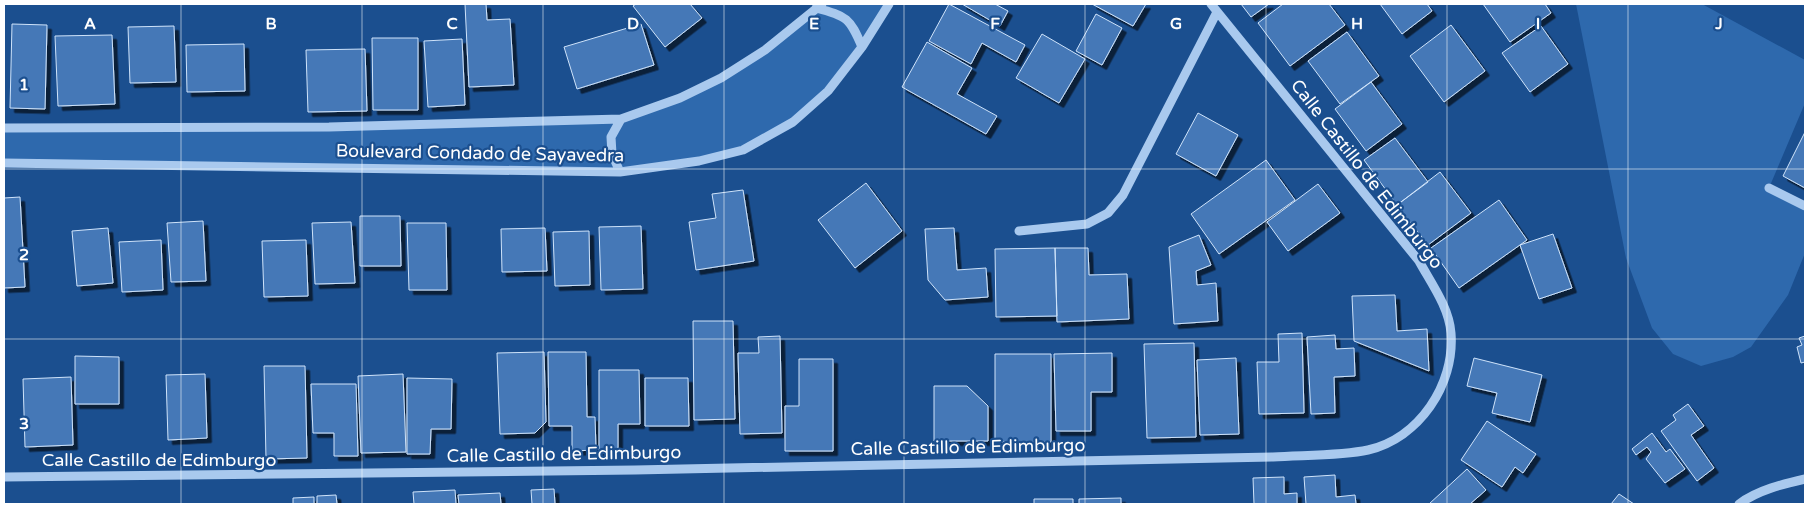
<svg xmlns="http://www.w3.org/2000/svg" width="1809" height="508" font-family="'Varela Round',sans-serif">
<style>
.green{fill:#2e69ad}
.building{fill:#4478b7;stroke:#cfe3fa;filter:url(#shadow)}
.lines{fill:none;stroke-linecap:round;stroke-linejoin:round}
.minor{stroke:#a9c9ee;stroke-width:9}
.grid{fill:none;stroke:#fff;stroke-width:1;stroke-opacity:0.55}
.labels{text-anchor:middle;stroke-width:4.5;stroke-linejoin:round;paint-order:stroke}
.street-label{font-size:18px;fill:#fff;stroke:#1b4f8f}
.grid-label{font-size:16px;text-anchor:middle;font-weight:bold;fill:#fff;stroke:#1b4f8f;stroke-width:4.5;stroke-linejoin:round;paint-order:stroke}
</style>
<defs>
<filter id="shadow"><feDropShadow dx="4.5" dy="4.5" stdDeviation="0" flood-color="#0009"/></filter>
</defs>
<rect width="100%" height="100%" fill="#1b4f8f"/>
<path class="green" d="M822 4H889L828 91 793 122 743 150 620 172 4 163V128L621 119 721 78Z
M1576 4H1702L1805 60V103L1769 188 1805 206V253L1788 295 1751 347 1733 357 1701 366 1673 354 1652 328 1626 258Z"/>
<path class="building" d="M465 4H486L487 20 510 19 514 85 469 87Z
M636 4H690L702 18 665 47 633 6Z
M949 4 1025 45 1016 62 982 43 971 64 929 41Z
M962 4H995L1008 11 1000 26Z
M1092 4H1146L1133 26Z
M1241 4H1269L1251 17Z
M1283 4H1329L1345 25 1290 66 1258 23Z
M1380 4H1427L1432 11 1402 34Z
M1483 4H1545L1551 13 1510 42Z
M1096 14 1122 28 1102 65 1076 51Z
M12 24 47 25 45 109 10 108Z
M641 24 654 65 577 89 564 47Z
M1451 25 1485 71 1444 102 1410 56Z
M174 26 176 82 130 83 128 27Z
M1541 26 1568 64 1530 92 1502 53Z
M1347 32 1379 76 1340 104 1308 61Z
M1042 34 1085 59 1059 103 1016 78Z
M112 35 115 104 58 106 55 36Z
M372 38H418V110H373Z
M462 39 465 105 428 107 424 41Z
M927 42 972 68 957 94 997 116 986 134 902 87Z
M244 44 245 91 187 92 186 45Z
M365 49 367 111 308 112 306 50Z
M1371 82 1402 124 1366 151 1335 109Z
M1198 113 1238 135 1216 176 1176 154Z
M1805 132V188L1783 176Z
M1395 138 1428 182 1397 205 1364 160Z
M1266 160 1295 200 1219 254 1191 214Z
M1440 172 1471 213 1428 245 1397 205Z
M866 183 902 231 855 268 818 220Z
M1318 184 1340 213 1288 251 1267 222Z
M743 190 754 261 696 270 689 222 716 218 712 194Z
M20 197 25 287 4 288V198Z
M1499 200 1527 240 1459 288 1431 248Z
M360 216H400L401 266H360Z
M203 221 206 281 171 282 167 223Z
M351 222 355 283 315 284 312 223Z
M407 223H446L447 290H409Z
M641 226 643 289 601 290 599 227Z
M108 228 113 283 77 286 72 231Z
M545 228 547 271 502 272 501 229Z
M954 228 957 270 986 268 988 297 945 300 928 280 925 229Z
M589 231 590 285 555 286 553 232Z
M1553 234 1572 288 1539 299 1520 245Z
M1199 235 1211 265 1196 271 1197 285 1216 283 1218 321 1174 324 1169 247Z
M161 240 163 290 122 292 119 242Z
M306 240 308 296 264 297 262 241Z
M1055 248H1088L1089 275 1127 274 1129 319 1057 322Z
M1055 248 1057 316 996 317 995 249Z
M1395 295 1397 331 1427 329 1429 371 1354 341 1352 296Z
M693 321H733L735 419 694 420Z
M1302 333 1304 413 1259 414 1257 362H1279L1278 334Z
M1335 335 1336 349 1354 348 1355 376 1334 377 1335 413 1311 414 1307 337Z
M780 336 782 433 740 434 738 353H759L758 337Z
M1805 336V362L1801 363 1797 347 1802 345 1799 338Z
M1194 343 1196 437 1147 438 1144 344Z
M544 352 546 422 535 433 500 434 497 353Z
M548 352H586L587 417H595L596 450 572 451V426H549Z
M1112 353V392H1091V431H1056L1054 354Z
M995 354H1051V442H995Z
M75 356 119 357V404H75Z
M1236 358 1239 434 1200 435 1197 360Z
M1474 358 1542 375 1530 422 1492 413 1497 393 1467 386Z
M799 359H833V451H785V406H799Z
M264 366H305L307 458 266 459Z
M599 370H639L640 424H618V453H599Z
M205 374 207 438 168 440 166 375Z
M403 374 406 452 361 453 358 376Z
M71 377 73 445 25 447 23 379Z
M407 378 452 379 451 429H431L430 454H407Z
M645 378H688L689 426H645Z
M311 384H356L358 456H334V433H313Z
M934 386H967L988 406V441H934Z
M1688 404 1704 426 1691 435 1714 468 1697 481 1661 431 1676 420 1673 415Z
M1487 421 1536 454 1523 473 1515 467 1502 487 1461 460Z
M1652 433 1666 452 1670 449 1685 469 1665 483 1646 459 1651 452 1647 447 1636 455 1632 449Z
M1467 469 1486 490 1470 504H1429Z
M1335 475 1336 497 1355 495 1356 504H1306L1304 477Z
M1284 477V494L1297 493V504H1254L1253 478Z
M554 489 555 504H532L531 490Z
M455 490 456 504H414L413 492Z
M500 493 501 504H459L458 495Z
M1619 494 1634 504H1611Z
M336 495 337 504H317V496Z
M314 497V504H293V498Z
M1121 498V504H1079V499Z
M1034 499H1073V504H1034Z"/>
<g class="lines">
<path class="minor" d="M816 8C847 16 850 18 862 47
M4 128 329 127 621 119 680 98 721 78 765 50 822 4
M4 163 620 172 699 161 743 150 793 122 828 91 862 47 889 4
M620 172 612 154 611 137 621 119
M1769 188 1805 206
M1019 231 1087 224 1108 213 1123 195 1217 12
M4 477 635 470 1273 457C1301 455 1341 456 1368 450 1419 438 1455 385 1451 333 1449 307 1431 283 1419 261L1211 4
M1739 504C1758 490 1783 484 1805 479"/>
</g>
<path class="grid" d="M181 4V504M362 4V504M543 4V504M724 4V504M904 4V504M1085 4V504M1266 4V504M1447 4V504M1628 4V504M4 169H1805M4 339H1805"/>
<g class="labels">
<g class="street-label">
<text transform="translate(480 153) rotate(1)" y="6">Boulevard Condado de Sayavedra</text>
<text transform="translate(1367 174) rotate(52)" y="6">Calle Castillo de Edimburgo</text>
<text transform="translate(968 447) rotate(-1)" y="6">Calle Castillo de Edimburgo</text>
<text transform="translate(564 454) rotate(-1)" y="6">Calle Castillo de Edimburgo</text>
<text x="159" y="466">Calle Castillo de Edimburgo</text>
</g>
</g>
<g class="grid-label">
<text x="90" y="29">A</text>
<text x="271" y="29">B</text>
<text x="452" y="29">C</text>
<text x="633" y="29">D</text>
<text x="814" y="29">E</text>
<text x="995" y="29">F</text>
<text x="1176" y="29">G</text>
<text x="1357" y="29">H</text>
<text x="1538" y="29">I</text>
<text x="1719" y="29">J</text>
<text x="24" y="90">1</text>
<text x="24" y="260">2</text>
<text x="24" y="429">3</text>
</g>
<rect width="1809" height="508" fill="none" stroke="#ffffff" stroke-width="10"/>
</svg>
